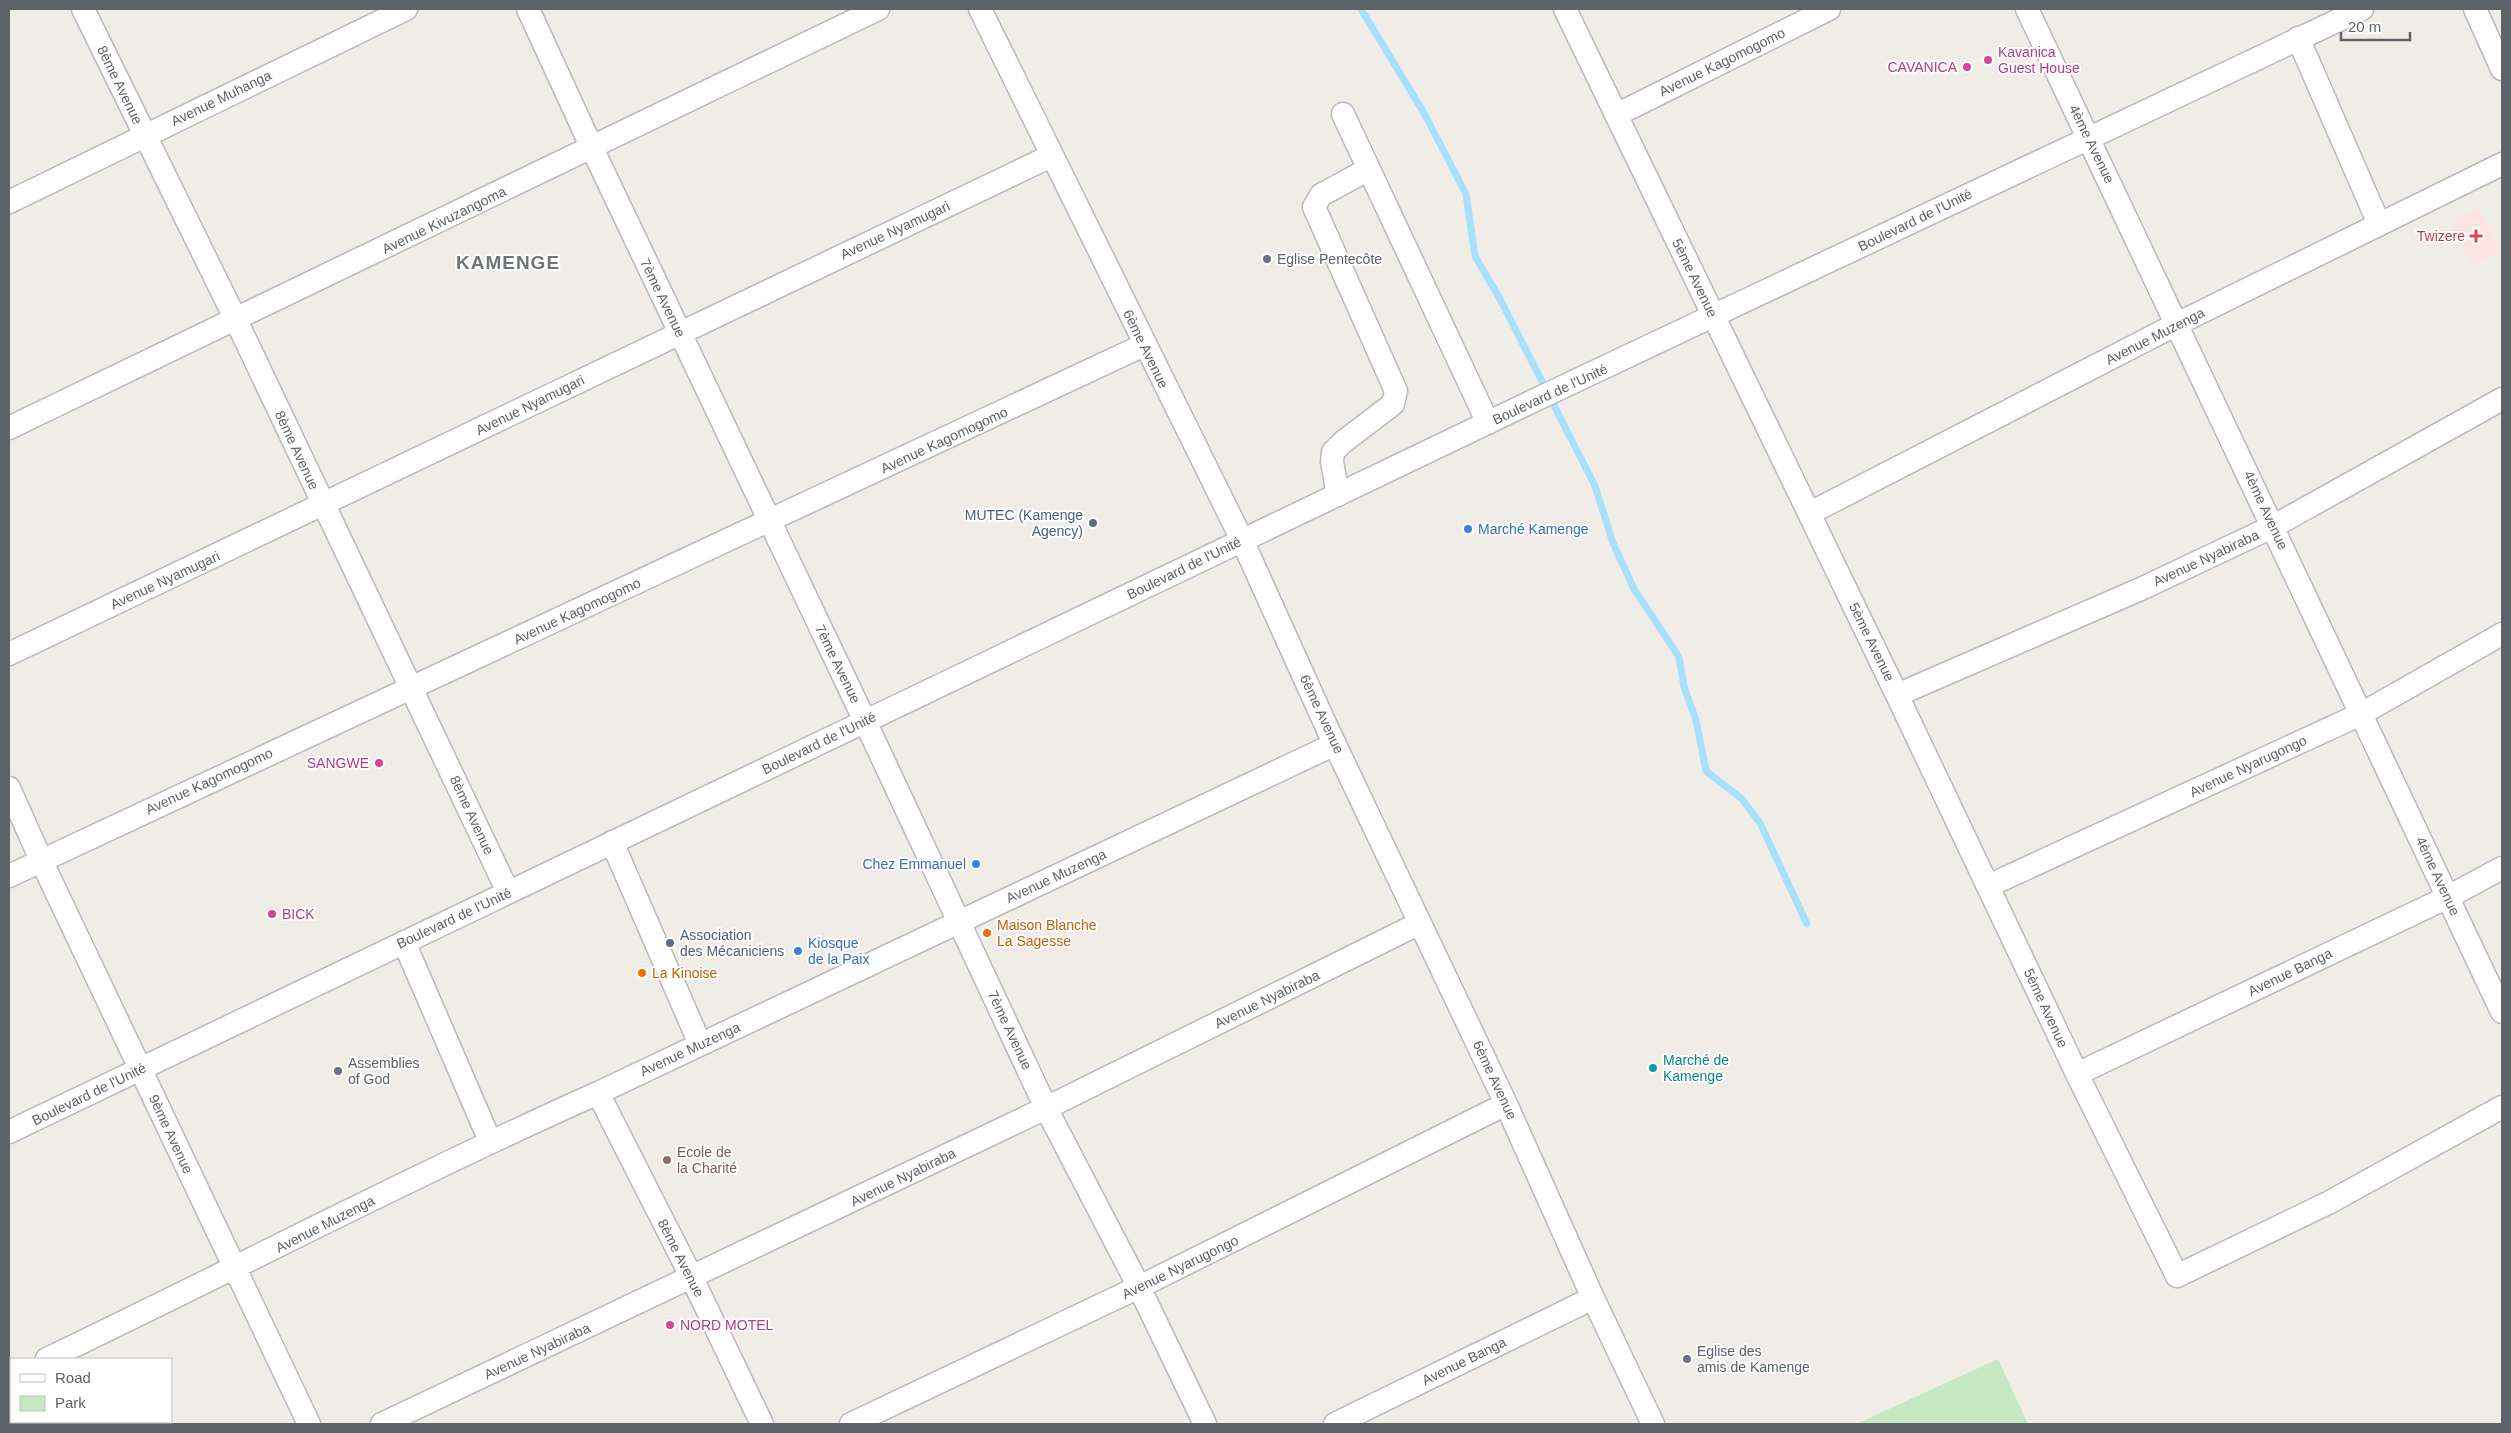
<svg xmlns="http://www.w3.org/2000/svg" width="2511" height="1433" font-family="Arial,sans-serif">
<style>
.medical{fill:#fce4e3}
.green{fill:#c6e8c3}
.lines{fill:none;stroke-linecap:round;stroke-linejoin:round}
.stream{stroke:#a8e0ff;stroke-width:7}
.minor-casing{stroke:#b7b9bd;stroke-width:25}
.minor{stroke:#fff;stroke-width:22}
.hotel-dot{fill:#d1479c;stroke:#fff;stroke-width:2}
.health-dot{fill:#e0444e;stroke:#fff;stroke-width:2}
.worship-dot{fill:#6b7280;stroke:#fff;stroke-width:2}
.service-dot{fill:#5c6f8a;stroke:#fff;stroke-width:2}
.shop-dot{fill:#3f7fe0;stroke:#fff;stroke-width:2}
.food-dot{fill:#e8710a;stroke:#fff;stroke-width:2}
.culture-dot{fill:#0f9aa8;stroke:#fff;stroke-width:2}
.education-dot{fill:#8d6e63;stroke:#fff;stroke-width:2}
.labels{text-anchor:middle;stroke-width:4;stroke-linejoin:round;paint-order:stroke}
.hotel-label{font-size:14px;fill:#b23c85;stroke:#fff;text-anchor:start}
.street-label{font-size:14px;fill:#5e6367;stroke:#fff}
.health-label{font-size:14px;fill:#be3a42;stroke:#fff;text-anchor:end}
.worship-label{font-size:14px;fill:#5b616d;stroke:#fff;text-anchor:start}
.service-label{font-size:14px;fill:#4e5e75;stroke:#fff;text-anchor:end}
.shop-label{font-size:14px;fill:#366cbe;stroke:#fff;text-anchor:start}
.food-label{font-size:14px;fill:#c56008;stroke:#fff;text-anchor:start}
.culture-label{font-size:14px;fill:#0d838f;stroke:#fff;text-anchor:start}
.education-label{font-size:14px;fill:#785e54;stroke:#fff;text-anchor:start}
.district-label{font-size:19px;font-weight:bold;letter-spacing:1px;fill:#6f7579;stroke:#fff}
</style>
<rect width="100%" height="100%" fill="#f0ede6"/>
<path class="medical" d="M2479 208 2501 251 2472 265 2451 222Z"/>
<path class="green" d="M1998 1359 2028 1424H1856Z"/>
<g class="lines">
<path class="stream" d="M1361 9 1424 113 1466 194 1475 256 1500 299 1595 486 1613 543 1634 589 1679 657 1684 687 1696 720 1706 771 1742 799 1760 823 1807 924"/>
<defs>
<path id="minor" d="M83 9 236 320 508 892
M528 9 592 148 865 721 1046 1108 1139 1287 1205 1424
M980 9 1242 540 1328 730 1506 1104 1593 1298 1653 1424
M1565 9 1897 695 2077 1074 2177 1276 2330 1202 2502 1107
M2027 9 2502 1012
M2475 9 2502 69
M2298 38 2379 224
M1343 114 1488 423
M1616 115 1829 9
M9 202 406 9
M9 428 878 9
M1338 495 1332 462 1333 452 1343 442 1393 404 1396 391 1314 207 1321 195 1369 169
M1810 513 2177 324 2502 164
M9 654 1051 156
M1897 695 2143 588 2274 526 2502 399
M9 788 41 860 309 1424
M612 842 700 1044
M9 876 1144 345
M1988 886 2361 714 2502 634
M404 942 490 1141
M2077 1074 2448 897 2502 868
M598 1093 692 1278 762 1424
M9 1132 1533 401 2362 9
M47 1359C231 1271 412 1176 598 1093L1335 744
M9 1377 11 1376
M382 1424 1046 1108 1420 923
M851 1424 1139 1287 1506 1104
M1335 1424 1593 1298"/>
</defs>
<use href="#minor" class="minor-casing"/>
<use href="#minor" class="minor"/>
</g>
<g class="hotel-dot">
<circle cx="1988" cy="60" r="5"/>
<circle cx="1967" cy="67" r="5"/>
<circle cx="379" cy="763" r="5"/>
<circle cx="272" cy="914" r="5"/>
<circle cx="670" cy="1325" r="5"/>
</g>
<path class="health-dot" d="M2473.5 228.5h5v5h5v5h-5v5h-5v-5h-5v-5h5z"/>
<g class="worship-dot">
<circle cx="1267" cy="259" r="5"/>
<circle cx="338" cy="1071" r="5"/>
<circle cx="1687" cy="1359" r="5"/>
</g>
<g class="service-dot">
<circle cx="1093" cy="523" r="5"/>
<circle cx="670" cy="943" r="5"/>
</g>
<g class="shop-dot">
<circle cx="1468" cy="529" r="5"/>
<circle cx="976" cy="864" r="5"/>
<circle cx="798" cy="951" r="5"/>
</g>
<g class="food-dot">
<circle cx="987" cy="933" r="5"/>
<circle cx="642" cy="973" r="5"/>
</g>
<circle class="culture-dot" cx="1653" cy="1068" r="5"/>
<circle class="education-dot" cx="667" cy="1160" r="5"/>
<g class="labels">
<g class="hotel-label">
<text x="1998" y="57">Kavanica<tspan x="1998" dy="16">Guest House</tspan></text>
<text x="1957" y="72" text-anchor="end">CAVANICA</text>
<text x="369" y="768" text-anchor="end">SANGWE</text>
<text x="282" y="919">BICK</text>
<text x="680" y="1330">NORD MOTEL</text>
</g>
<g class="street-label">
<text transform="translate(1722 62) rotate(-26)" y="5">Avenue Kagomogomo</text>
<text transform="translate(120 85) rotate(64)" y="5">8ème Avenue</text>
<text transform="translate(221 98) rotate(-26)" y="5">Avenue Muhanga</text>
<text transform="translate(2092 144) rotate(64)" y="5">4ème Avenue</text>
<text transform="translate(444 220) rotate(-26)" y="5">Avenue Kivuzangoma</text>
<text transform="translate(1915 220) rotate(-26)" y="5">Boulevard de l'Unité</text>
<text transform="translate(895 230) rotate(-25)" y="5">Avenue Nyamugari</text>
<text transform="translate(1695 278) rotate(64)" y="5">5ème Avenue</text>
<text transform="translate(663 298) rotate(64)" y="5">7ème Avenue</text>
<text transform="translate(2155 336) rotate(-27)" y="5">Avenue Muzenga</text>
<text transform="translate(1146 349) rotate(64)" y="5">6ème Avenue</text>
<text transform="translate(1550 394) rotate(-25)" y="5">Boulevard de l'Unité</text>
<text transform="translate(530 405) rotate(-26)" y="5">Avenue Nyamugari</text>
<text transform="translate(944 440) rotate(-25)" y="5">Avenue Kagomogomo</text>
<text transform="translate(297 450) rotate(65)" y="5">8ème Avenue</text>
<text transform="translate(2266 510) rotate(65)" y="5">4ème Avenue</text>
<text transform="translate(2206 558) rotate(-25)" y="5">Avenue Nyabiraba</text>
<text transform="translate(1184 568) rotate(-26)" y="5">Boulevard de l'Unité</text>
<text transform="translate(165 580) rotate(-25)" y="5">Avenue Nyamugari</text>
<text transform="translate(577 611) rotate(-25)" y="5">Avenue Kagomogomo</text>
<text transform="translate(1872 642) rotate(64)" y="5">5ème Avenue</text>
<text transform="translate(838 664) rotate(64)" y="5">7ème Avenue</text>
<text transform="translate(1322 714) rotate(65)" y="5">6ème Avenue</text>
<text transform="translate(819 743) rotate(-26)" y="5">Boulevard de l'Unité</text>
<text transform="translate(2248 766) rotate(-25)" y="5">Avenue Nyarugongo</text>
<text transform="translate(209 781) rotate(-25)" y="5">Avenue Kagomogomo</text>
<text transform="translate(472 815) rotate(65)" y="5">8ème Avenue</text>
<text transform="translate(1056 876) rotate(-25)" y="5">Avenue Muzenga</text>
<text transform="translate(2438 876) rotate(65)" y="5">4ème Avenue</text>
<text transform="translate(454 918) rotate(-25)" y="5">Boulevard de l'Unité</text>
<text transform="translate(2290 972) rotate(-26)" y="5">Avenue Banga</text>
<text transform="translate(1267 999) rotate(-26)" y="5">Avenue Nyabiraba</text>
<text transform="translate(2046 1008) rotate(65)" y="5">5ème Avenue</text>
<text transform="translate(1010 1030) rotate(65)" y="5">7ème Avenue</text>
<text transform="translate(690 1049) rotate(-25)" y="5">Avenue Muzenga</text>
<text transform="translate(1495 1080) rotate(65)" y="5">6ème Avenue</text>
<text transform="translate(89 1094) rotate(-26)" y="5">Boulevard de l'Unité</text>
<text transform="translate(171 1134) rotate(65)" y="5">9ème Avenue</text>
<text transform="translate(903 1177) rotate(-26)" y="5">Avenue Nyabiraba</text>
<text transform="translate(325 1224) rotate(-27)" y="5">Avenue Muzenga</text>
<text transform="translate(681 1258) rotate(63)" y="5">8ème Avenue</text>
<text transform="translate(1180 1267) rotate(-26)" y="5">Avenue Nyarugongo</text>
<text transform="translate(537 1351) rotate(-25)" y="5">Avenue Nyabiraba</text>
<text transform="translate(1464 1361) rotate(-26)" y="5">Avenue Banga</text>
</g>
<g class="health-label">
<text x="2465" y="241">Twizere</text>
</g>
<g class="worship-label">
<text x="1277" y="264">Eglise Pentecôte</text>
<text x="348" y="1068">Assemblies<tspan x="348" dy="16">of God</tspan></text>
<text x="1697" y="1356">Eglise des<tspan x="1697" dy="16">amis de Kamenge</tspan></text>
</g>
<g class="service-label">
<text x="1083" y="520">MUTEC (Kamenge<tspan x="1083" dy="16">Agency)</tspan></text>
<text x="680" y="940" text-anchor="start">Association<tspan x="680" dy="16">des Mécaniciens</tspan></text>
</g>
<g class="shop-label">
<text x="1478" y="534">Marché Kamenge</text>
<text x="966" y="869" text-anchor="end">Chez Emmanuel</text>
<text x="808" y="948">Kiosque<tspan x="808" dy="16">de la Paix</tspan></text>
</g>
<g class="food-label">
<text x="997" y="930">Maison Blanche<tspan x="997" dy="16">La Sagesse</tspan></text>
<text x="652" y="978">La Kinoise</text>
</g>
<g class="culture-label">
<text x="1663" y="1065">Marché de<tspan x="1663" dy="16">Kamenge</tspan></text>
</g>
<g class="education-label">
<text x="677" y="1157">Ecole de<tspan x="677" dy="16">la Charité</tspan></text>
</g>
<g class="district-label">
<text x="508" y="269">KAMENGE</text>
</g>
</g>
<rect width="2511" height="1433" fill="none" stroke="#5e6367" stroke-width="20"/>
<rect x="10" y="1358" width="162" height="65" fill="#ffffff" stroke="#bfc1c2"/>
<rect x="20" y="1374" width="25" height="8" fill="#ffffff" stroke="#bfc1c2"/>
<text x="55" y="1383" font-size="15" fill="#5e6367">Road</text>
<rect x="20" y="1396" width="25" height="15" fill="#c6e8c3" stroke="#bfc1c2"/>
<text x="55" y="1408" font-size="15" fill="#5e6367">Park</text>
<path d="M2341 32v8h69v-8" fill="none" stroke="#5e6367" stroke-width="2.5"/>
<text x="2348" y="32" font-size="15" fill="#5e6367" stroke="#ffffff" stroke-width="4" paint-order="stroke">20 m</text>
</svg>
